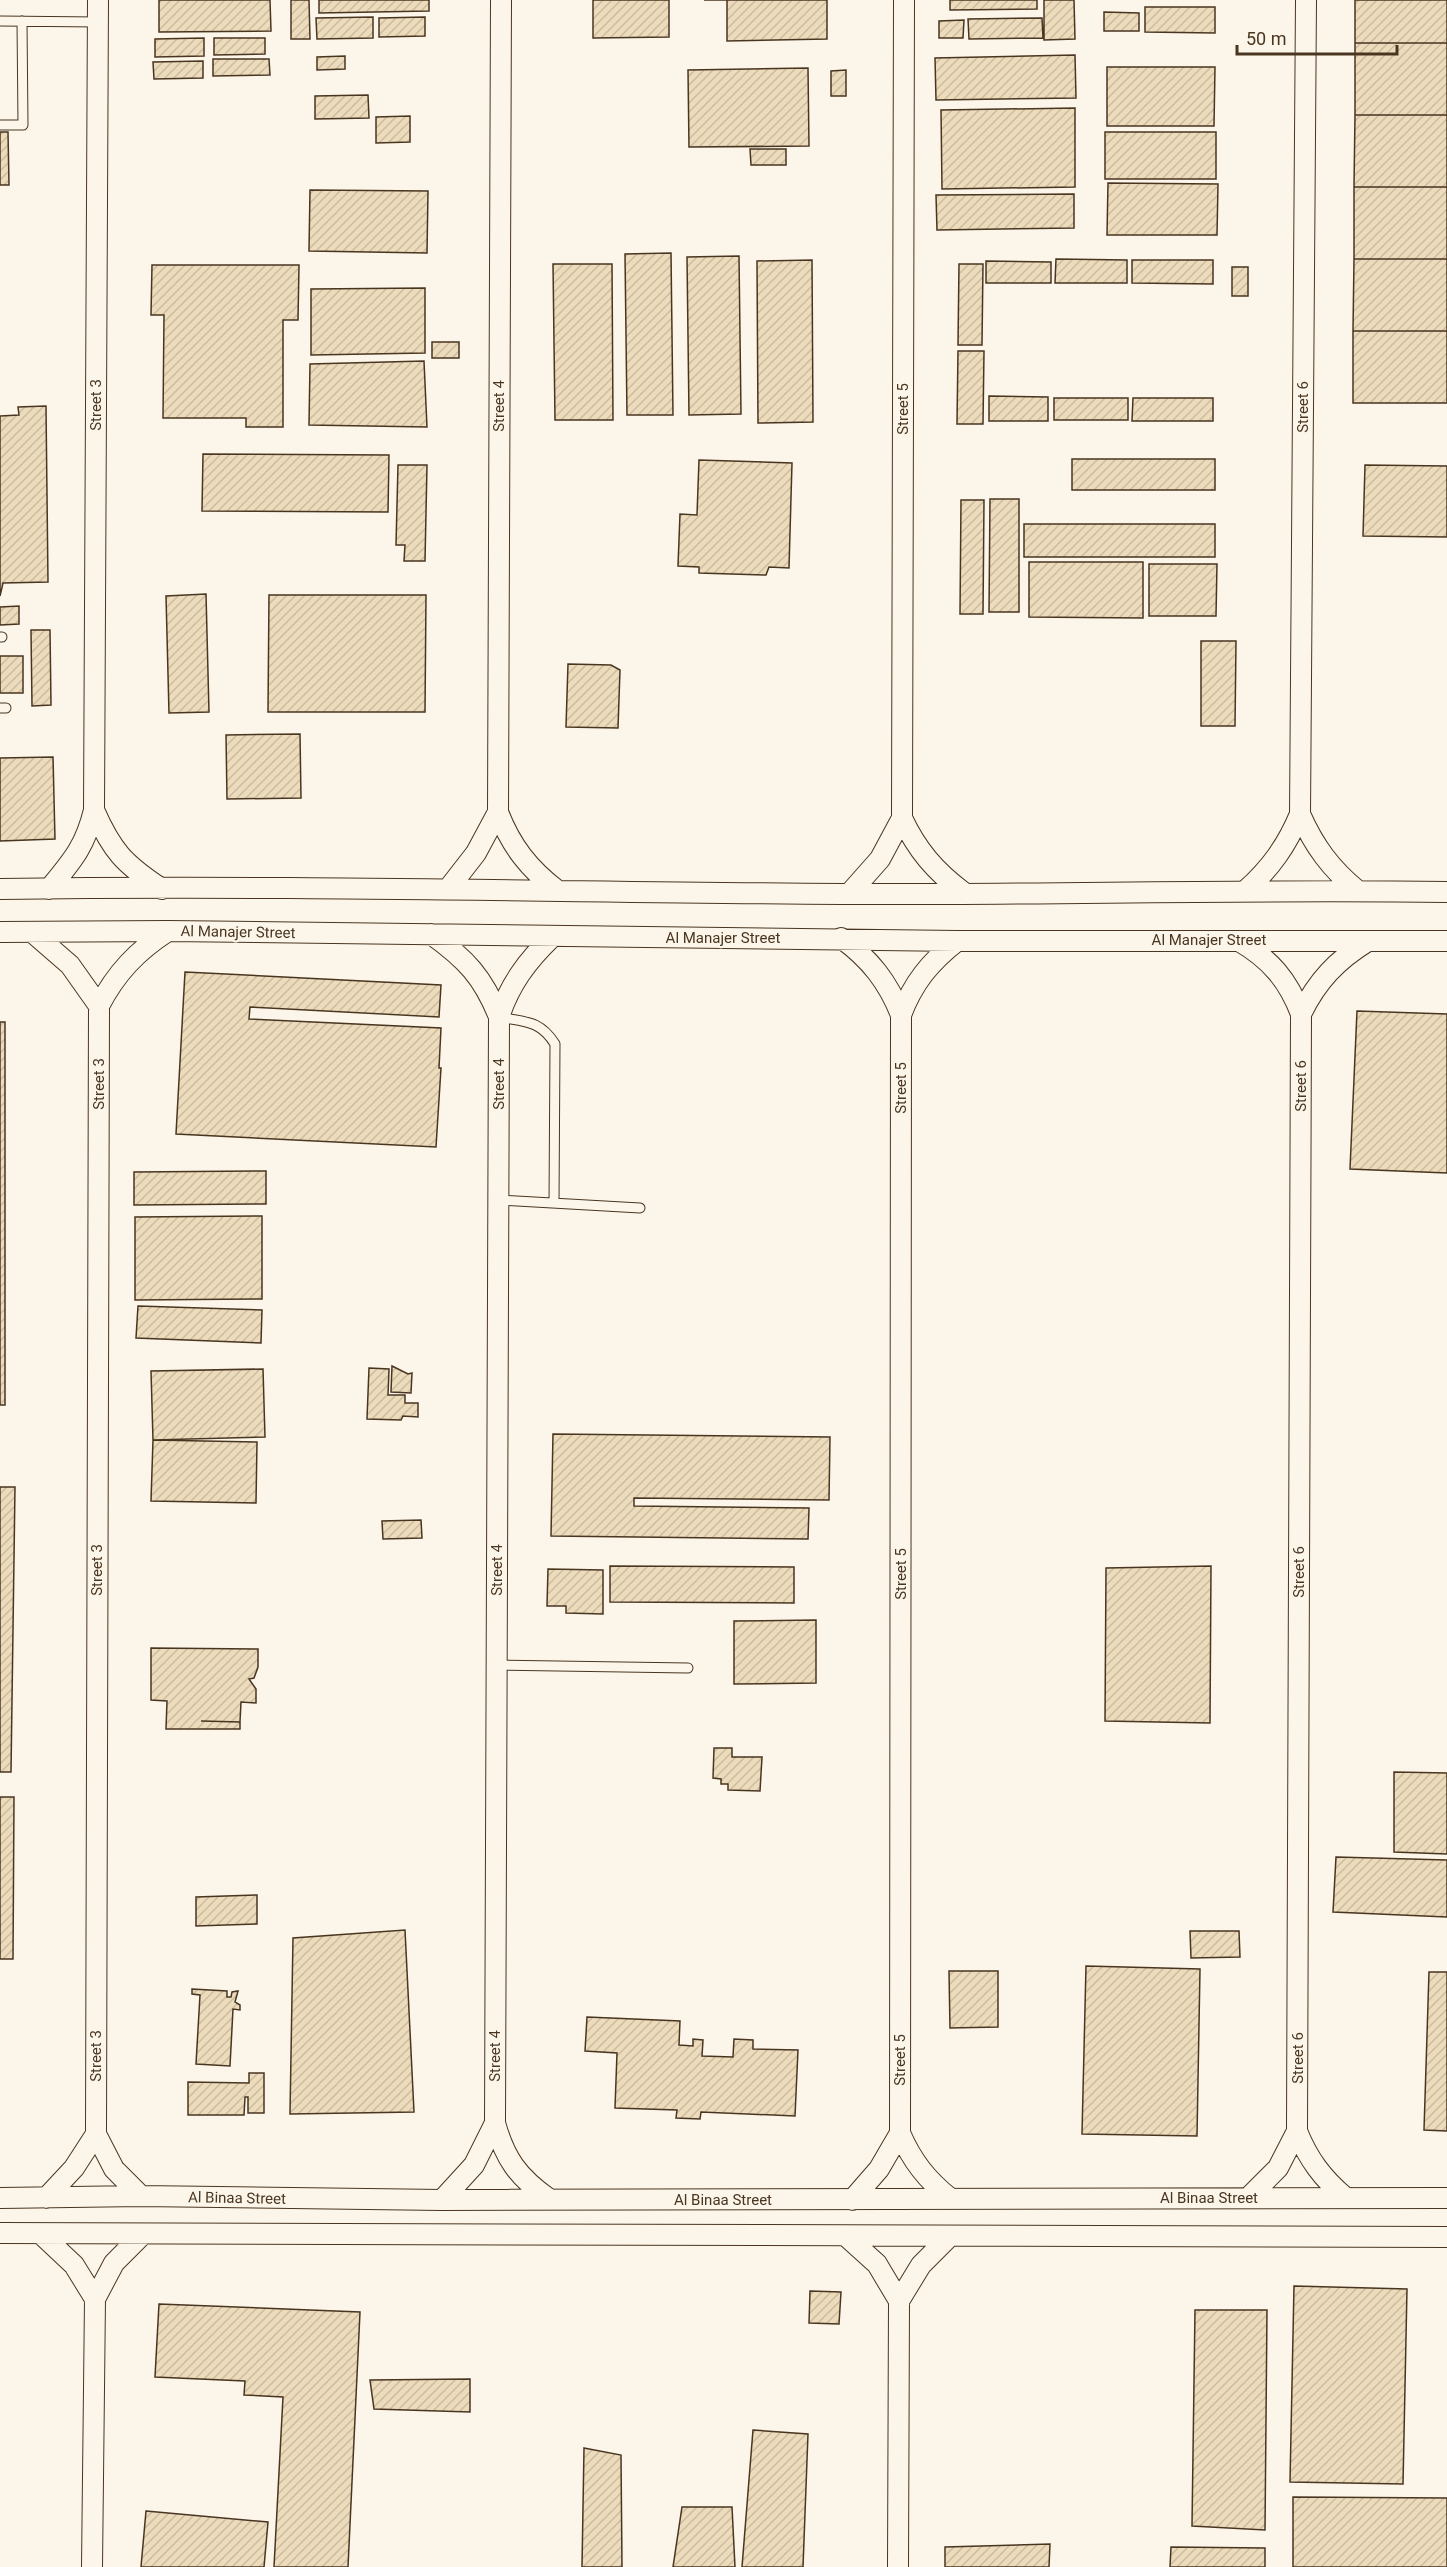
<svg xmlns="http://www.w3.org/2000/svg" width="1447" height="2567" font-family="Roboto,sans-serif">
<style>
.building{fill:url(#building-hatch);stroke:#4a3520;stroke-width:1.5}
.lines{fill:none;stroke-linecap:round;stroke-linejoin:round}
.lane-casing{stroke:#4a3520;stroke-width:11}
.street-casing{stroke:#4a3520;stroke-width:22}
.lane{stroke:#fbf6e9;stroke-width:9}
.street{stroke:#fbf6e9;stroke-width:20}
.labels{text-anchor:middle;stroke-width:4.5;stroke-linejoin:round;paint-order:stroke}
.street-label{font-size:15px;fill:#4a3520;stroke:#fbf6e9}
</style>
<defs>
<pattern id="building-hatch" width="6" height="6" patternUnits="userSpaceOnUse" patternTransform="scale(1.5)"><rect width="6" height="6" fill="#ecdcbc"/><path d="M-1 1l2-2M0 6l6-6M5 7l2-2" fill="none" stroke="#ccbda1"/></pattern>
</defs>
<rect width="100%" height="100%" fill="#fbf6e9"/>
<path class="building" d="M159 0H270L271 31 159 32Z
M291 0H309L310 39H291Z
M319 0H429V11L319 13Z
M593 0H669V37L593 38Z
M704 0H827V39L727 41V0Z
M950 0H1037V9L950 10Z
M1044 0H1074L1075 39 1044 40Z
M1355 0H1447V43H1355Z
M1145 7H1215V33L1145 32Z
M1104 12 1139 13V31H1104Z
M373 17V38L317 39 316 18Z
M425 17V36L379 37V18Z
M1042 18 1043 38 969 39 968 19Z
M964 20 963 38H939V21Z
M204 38V56L155 57V39Z
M214 38H265V54L214 55Z
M1355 43H1447V115H1355Z
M1075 55 1076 98 936 100 935 58Z
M345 56V69L317 70V57Z
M213 59H269L270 75 213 76Z
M203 61V78L154 79 153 62Z
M1107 67H1215L1214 126H1107Z
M808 68 809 146 689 147 688 70Z
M846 70V96H831V71Z
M368 95 369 118 315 119V96Z
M1075 108V187L942 189 941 110Z
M1355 115H1447V187H1354Z
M410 116V142L376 143V117Z
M0 132H8L9 185H0Z
M1105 132H1216V179H1105Z
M750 149H786V165H751Z
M1108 183 1218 184 1217 235H1107Z
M1354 187H1447V259H1354Z
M310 190 428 191 427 253 309 251Z
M1074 194V228L937 230 936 195Z
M671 253 673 415H627L625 254Z
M739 256 741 414 689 415 687 257Z
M1056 259 1127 260V283H1055Z
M1354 259H1447V331H1353Z
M812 260 813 422 758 423 757 261Z
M1132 260H1213V284L1132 283Z
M986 261 1051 262V283H986Z
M553 264H612L613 420H555Z
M959 264H983L982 345H958Z
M152 265H299L298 320H283V427H246V418H163L164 315H151Z
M1232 267H1248V296H1232Z
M425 288V353L311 355V289Z
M1353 331H1447V403H1353Z
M432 342H459V358H432Z
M958 351H984L983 424H957Z
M424 361 427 427 309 425 310 364Z
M989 396 1048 397V421H989Z
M1054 398H1128V420H1054Z
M1133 398H1213V421H1132Z
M46 406 48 582 3 583 0 596V416L19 415 18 407Z
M203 454 389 455 388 512 202 511Z
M1072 459H1215V490H1072Z
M699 460 792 463 789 568 769 567 766 575 699 573V567L678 566 680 514 697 515Z
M398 465H427L425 561H404L405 545H396Z
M1365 465 1447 466V537L1363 536Z
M990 499H1019V612H989Z
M961 500H984L983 614H960Z
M1024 524H1215V557H1024Z
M1029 562H1143V618L1029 617Z
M1149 564H1217L1216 616H1149Z
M206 594 209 712 169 713 166 596Z
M269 595H426L425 712H268Z
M19 606V624L0 625V607Z
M31 630H50L51 705 32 706Z
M1201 641H1236L1235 726H1201Z
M0 656H23V693H0Z
M568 664 611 665 620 670 618 728 566 727Z
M300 734 301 798 227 799 226 735Z
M53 757 55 839 0 841V758Z
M185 972 441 985 439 1017 250 1007 249 1019 441 1028 439 1068H441L436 1147 176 1134Z
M1357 1011 1447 1014V1173L1350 1169Z
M0 1022H5V1405H0Z
M266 1171V1204L134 1205V1172Z
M262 1216V1299L135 1300V1217Z
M138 1306 262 1310 261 1343 136 1338Z
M392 1366 408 1374 412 1373 411 1393 391 1392Z
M369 1368 389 1369 388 1395H405V1403H418V1417L403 1416 401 1420 367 1419Z
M263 1369 265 1437 153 1440 151 1371Z
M553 1434 830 1437 829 1500 634 1498V1506L809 1508 808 1539 551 1536Z
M153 1440 257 1442 256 1503 151 1501Z
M0 1487H15L11 1772H0Z
M421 1520 422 1538 383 1539 382 1521Z
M610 1566 794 1567V1603L610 1602Z
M1211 1566 1210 1723 1105 1721 1106 1568Z
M548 1569 603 1570V1614L566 1613V1606H547Z
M816 1620V1683L734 1684V1621Z
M151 1648 258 1649V1667L254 1678 249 1679 256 1689V1703L241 1702 240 1722 201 1721 240 1722V1729H166L167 1701 151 1700Z
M714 1748H732V1757H762L760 1791 728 1790V1784H721V1779L713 1778Z
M1394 1772 1447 1773V1854L1394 1852Z
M0 1797H14L13 1959H0Z
M1336 1857 1447 1860V1917L1333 1912Z
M257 1895V1924L196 1926V1897Z
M405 1930 414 2112 290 2114 293 1938Z
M1190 1931H1239L1240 1957 1191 1958Z
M1086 1966 1200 1969 1197 2136 1082 2134Z
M949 1971H998V2027L950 2028Z
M1429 1972H1447V2131L1424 2130Z
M192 1989 227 1991V1997H231L232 1992 238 1991 235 2002 240 2005V2010L233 2009 230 2066 196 2064 200 1995 192 1994Z
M587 2017 680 2021 679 2045 693 2046V2039L703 2040 702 2056 733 2057 734 2039 753 2040V2049L798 2050 795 2116 701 2112 700 2119 676 2118 677 2110 615 2108 617 2053 585 2051Z
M249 2073H264V2113H248V2097H245L244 2115H188V2082L249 2083Z
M1294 2286 1407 2289 1403 2484 1290 2482Z
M810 2291 841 2292 839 2324 809 2323Z
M159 2304 360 2312 348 2567H274L283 2397 244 2395 245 2381 155 2377Z
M1195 2310H1267L1265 2530 1192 2526Z
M470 2379V2412L374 2409 370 2380Z
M753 2430 808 2434 803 2567H742Z
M584 2448 621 2455 622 2567H582Z
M1293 2497 1447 2498V2567H1293Z
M682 2507H732L735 2567H673Z
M146 2511 268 2522 264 2567H141Z
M1050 2544 1049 2567H945V2547Z
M1171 2547 1265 2548V2567H1170Z"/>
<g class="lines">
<defs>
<path id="lane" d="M0 21 98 22
M0 125H23L22 21
M0 637H2
M0 708H6
M499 1017C525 1022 540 1020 555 1044L554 1203
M498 1200 640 1208
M496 1665 688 1668"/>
<path id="street" d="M501 0 498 812C511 846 529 869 558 891
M94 810C112 851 124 864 162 889
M1300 814C1314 846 1331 869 1358 891
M902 818C917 850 935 871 963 892
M0 889C281 885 562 892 843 894 1045 895 1246 889 1447 892
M49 889C72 861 85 847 94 810L98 0
M448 889 476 853 498 812
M1245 891C1271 868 1287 845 1300 814L1306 0
M849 894 880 859 902 818 904 0
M0 932 168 931 957 941H1447
M32 932 70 965 99 1006
M431 934C466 959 483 977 499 1017
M841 938C870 959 888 982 901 1015
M1239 941C1270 959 1288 980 1301 1014L1297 2131C1308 2159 1323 2179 1346 2198
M1301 1014C1317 981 1337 960 1368 941
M141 2196 114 2169 96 2134 99 1006C116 973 137 951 168 931
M0 2198 141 2196 442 2200 1447 2198
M46 2198 74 2168 96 2134
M1248 2198 1278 2168 1297 2131
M549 2199C518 2177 505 2159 495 2123L499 1017C510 984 527 961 552 937
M951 2199C927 2180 912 2161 900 2133L901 1015C913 983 930 962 957 941
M442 2200 474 2165 495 2123
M852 2200 879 2169 900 2133
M0 2233 1447 2237
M41 2234 74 2265 95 2299
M846 2236 877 2264 899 2301 898 2567
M899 2301 921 2265 950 2236
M92 2567 95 2299 114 2263 143 2234"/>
</defs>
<use href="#lane" class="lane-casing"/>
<use href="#street" class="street-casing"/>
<use href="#lane" class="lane"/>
<use href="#street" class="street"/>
</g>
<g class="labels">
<g class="street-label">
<text transform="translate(96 405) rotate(-90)" y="5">Street 3</text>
<text transform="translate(499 406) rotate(-90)" y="5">Street 4</text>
<text transform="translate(1303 407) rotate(-90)" y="5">Street 6</text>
<text transform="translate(903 409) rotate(-90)" y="5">Street 5</text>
<text transform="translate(238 932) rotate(1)" y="5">Al Manajer Street</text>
<text x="723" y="943">Al Manajer Street</text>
<text x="1209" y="945">Al Manajer Street</text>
<text transform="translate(99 1084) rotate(-90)" y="5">Street 3</text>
<text transform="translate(499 1084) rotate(-90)" y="5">Street 4</text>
<text transform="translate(1301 1086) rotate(-90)" y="5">Street 6</text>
<text transform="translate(901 1088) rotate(-90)" y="5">Street 5</text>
<text transform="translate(97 1570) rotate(-90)" y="5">Street 3</text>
<text transform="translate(497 1570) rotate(-90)" y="5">Street 4</text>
<text transform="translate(1299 1572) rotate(-90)" y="5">Street 6</text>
<text transform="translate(901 1574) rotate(-90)" y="5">Street 5</text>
<text transform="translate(96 2056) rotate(-90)" y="5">Street 3</text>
<text transform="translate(495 2056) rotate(-90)" y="5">Street 4</text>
<text transform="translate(1298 2058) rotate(-90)" y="5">Street 6</text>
<text transform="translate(900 2060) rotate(-90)" y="5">Street 5</text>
<text transform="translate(237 2198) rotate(1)" y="5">Al Binaa Street</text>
<text x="1209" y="2203">Al Binaa Street</text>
<text x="723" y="2205">Al Binaa Street</text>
</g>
</g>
<path d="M1237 45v9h160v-9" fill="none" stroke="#4a3520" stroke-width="3"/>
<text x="1246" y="45" font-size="18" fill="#4a3520" stroke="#fbf6e9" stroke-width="4.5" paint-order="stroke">50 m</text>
</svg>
